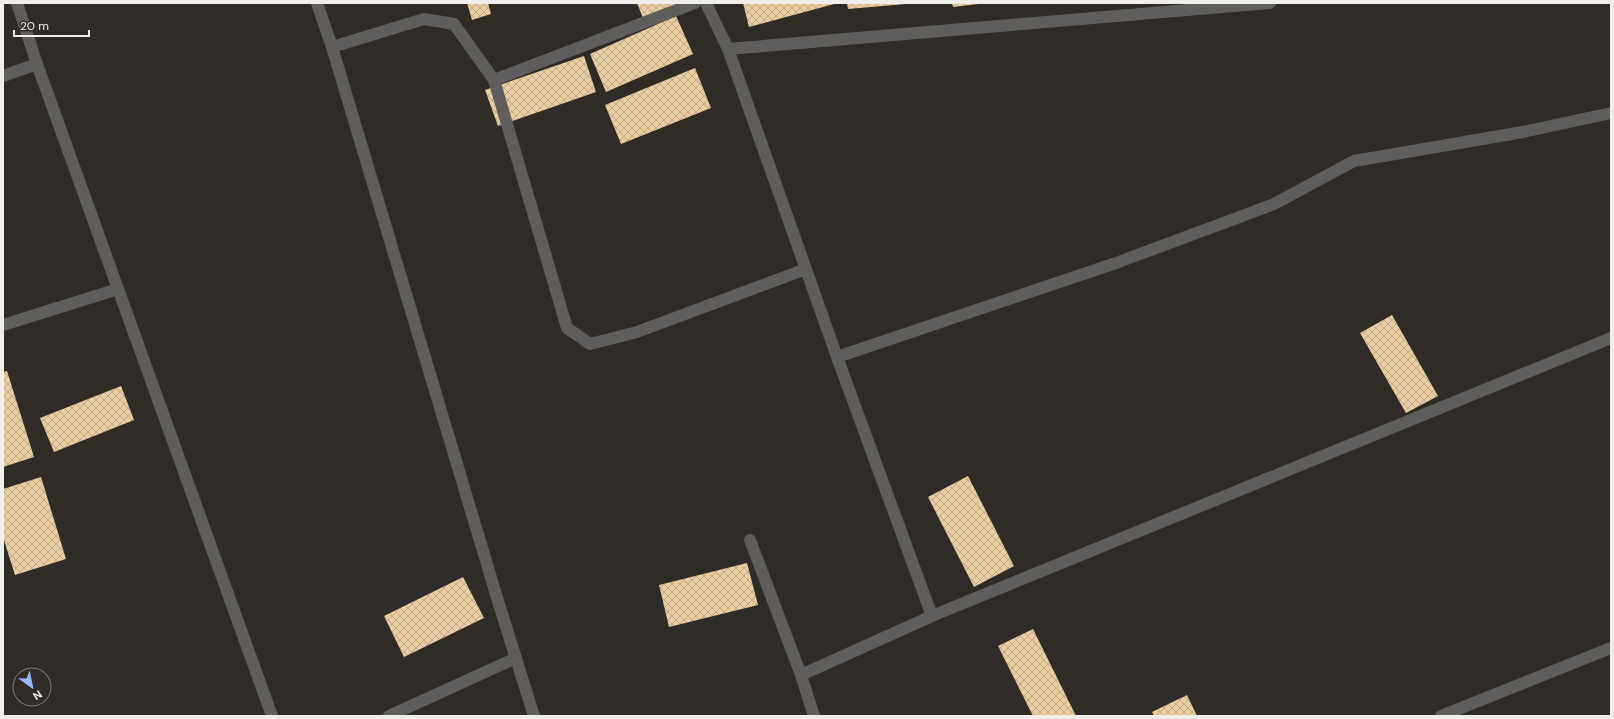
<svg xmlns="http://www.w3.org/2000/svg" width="1614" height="719" font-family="'DM Sans',sans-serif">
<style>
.building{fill:url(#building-cross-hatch)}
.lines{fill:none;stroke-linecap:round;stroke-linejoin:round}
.minor{stroke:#5f5e5c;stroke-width:12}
</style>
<defs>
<pattern id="building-cross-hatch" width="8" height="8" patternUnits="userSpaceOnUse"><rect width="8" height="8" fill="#e8cda0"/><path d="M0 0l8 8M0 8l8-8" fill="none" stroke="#c0ac8a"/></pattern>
</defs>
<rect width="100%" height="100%" fill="#2f2c28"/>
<path class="building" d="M467 3H488L491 14 472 20Z
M637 3H680L643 18Z
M743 3H838L749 27Z
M847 3H906V4L848 9Z
M952 3H978V4L953 7Z
M676 16 693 54 606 92 590 54Z
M584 56 596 92 498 126 485 90Z
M695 68 711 108 621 144 605 105Z
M1392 315 1438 396 1406 413 1360 333Z
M7 371 34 457 3 467V372Z
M121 386 134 420 54 452 40 418Z
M968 476 1014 566 974 587 928 497Z
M41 477 66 559 15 575 3 537V489Z
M747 563 758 605 669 627 659 585Z
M463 577 484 618 404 657 384 616Z
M1033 629 1076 716H1033L998 646Z
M1187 695 1197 716H1154L1152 712Z"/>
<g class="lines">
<path class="minor" d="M17 3 37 64 272 716
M317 3 332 47 498 601 534 716
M706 3 728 49 837 357 932 616
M332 47 424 19 454 24 494 80 567 328 590 344 637 332 806 269
M728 49 1270 3
M3 76 37 64
M494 80 695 3
M3 325 118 289
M837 357 1116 263 1274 204 1354 161 1523 132 1611 113
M750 540 801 675 814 716
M801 675 932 616 1611 338
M389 716 516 658
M1441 716 1611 648"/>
</g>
<rect width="1614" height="719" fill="none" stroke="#f0eeeb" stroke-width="8"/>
<g transform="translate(32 687) rotate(147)"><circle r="19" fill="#2f2c28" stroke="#7c7a76"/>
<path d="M0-3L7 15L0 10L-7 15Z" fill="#8fb8fd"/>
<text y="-6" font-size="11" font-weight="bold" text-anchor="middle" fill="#f0eeeb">N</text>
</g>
<path d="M14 30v6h75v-6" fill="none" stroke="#f0eeeb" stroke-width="2"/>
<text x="20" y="30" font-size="12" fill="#f0eeeb" stroke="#2f2c28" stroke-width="3" paint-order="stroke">20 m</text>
</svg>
